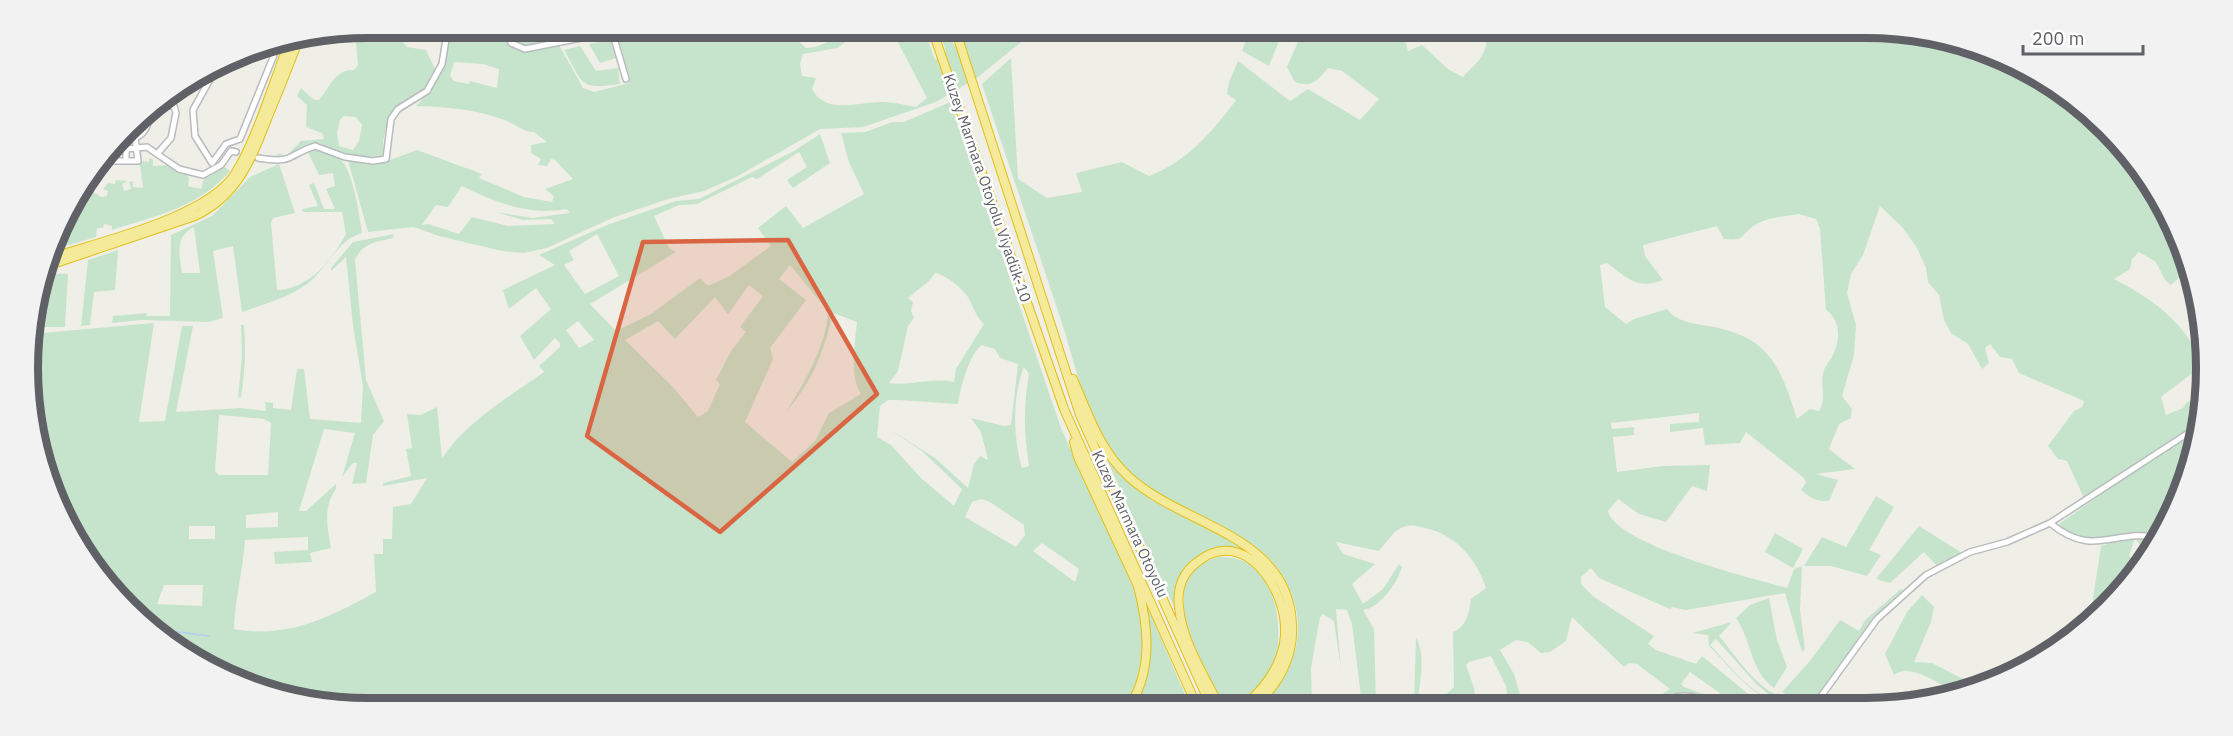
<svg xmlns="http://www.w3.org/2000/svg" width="2233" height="736" font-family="'IBM Plex Sans',sans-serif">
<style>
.green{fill:#c6e4cb;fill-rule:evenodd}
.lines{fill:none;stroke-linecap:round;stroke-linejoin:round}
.stream{stroke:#afcdf7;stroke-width:1.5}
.minor-casing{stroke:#b9bbbf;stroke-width:8}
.highway-casing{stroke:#e1bf15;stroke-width:10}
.minor{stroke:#fff;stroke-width:5}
.highway{stroke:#f4ea9a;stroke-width:8}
.marked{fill:#da6543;fill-opacity:0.2;stroke:#da6543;stroke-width:4.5;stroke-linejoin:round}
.labels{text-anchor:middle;stroke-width:5;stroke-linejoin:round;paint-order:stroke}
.street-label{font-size:15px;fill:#5f6166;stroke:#fff}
.rim{fill:none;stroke:#5f6166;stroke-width:8}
</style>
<rect width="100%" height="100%" fill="#efefe7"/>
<path class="green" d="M368 27H386L388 34 397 35 407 47 426 50 435 69 439 64 443 27H446L439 66 431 75 427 85 424 91 393 112 388 121 383 141 384 158 371 159 338 153 318 143 306 146 295 155 273 159 278 154 287 155 301 141 324 139 322 133 306 127 307 105 297 96 301 88 314 100H319C330 87 335 69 354 70L358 65 355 30ZM344 116 356 117 362 125 359 141 353 150 339 146 337 133 340 120Z
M451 27 503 28 505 40 516 50 559 45 583 88 594 92 629 83 630 78 615 28 795 29 790 33 806 48C830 47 840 29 863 29L837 48 803 54 800 64 802 76 816 78 812 89C826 116 860 101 883 102 893 102 905 105 916 107L927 98 891 29H924L935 60 946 52 939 29H948L954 46 964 37 962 30H1036L978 77 936 102 863 127 820 129 738 176 704 191 668 199 612 218 547 248 524 253 502 251 439 236 414 227 368 232 348 160 382 163 417 150 482 174 479 178 524 197 552 202 554 196 545 189 573 179 555 160 551 159 547 166 538 165 541 159 531 153V145L547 142 534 132C525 133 514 123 504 120 476 109 446 107 416 106L428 93 444 67ZM454 62 483 64 499 69 497 88 470 81 469 84 454 81 450 76ZM462 186C496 203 530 216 567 209L570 213 533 218 496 212 523 220 551 219 555 224 508 226 472 217 459 234 428 224 422 225 436 205 448 207Z
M509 28H530L538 43 521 46 513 42Z
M1235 31H1283L1269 66 1242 51 1247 37Z
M1299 31H1403L1408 51 1422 45 1448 69 1463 77C1478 61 1489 55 1486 32L1932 34 2055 85 2149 179 2189 276 2180 277 2171 285 2165 280 2156 262 2139 252 2132 259 2130 269 2114 279C2146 295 2192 325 2199 364L2191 374 2161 397 2166 415 2183 408 2187 402 2199 400V423L2084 498 2067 461 2058 459 2048 446 2074 411 2082 407 2084 401 2019 373 2012 359 2000 357 1990 344 1985 348 1989 363 1982 369 1968 344 1951 333 1944 320 1939 295 1928 282 1926 268 1917 248 1903 228 1880 206 1863 255 1851 274 1847 293 1856 325 1854 355 1842 396 1852 409 1851 418 1839 424 1829 449 1855 469 1816 474 1838 480 1829 501C1817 502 1809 497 1801 490L1806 482 1804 478 1746 432 1740 443 1705 445 1703 428 1670 432V424L1699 422V413L1611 423 1612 429 1634 427V435L1613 437 1617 472 1663 466 1710 465 1707 491 1692 486 1666 522 1639 514 1618 499 1608 511C1616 545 1752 578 1787 588L1794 569 1802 566 1800 610 1805 649 1802 652 1785 593 1686 610 1672 607 1670 609 1599 578 1591 568 1581 577V584L1594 597 1654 636 1648 644 1656 650 1696 664 1702 656 1752 697 1768 706H1752L1744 701 1738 706 1690 672 1681 684 1684 687 1712 697 1728 706C1712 706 1699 692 1682 692 1668 693 1660 705 1646 705L1670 689 1637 664 1629 663 1624 667 1572 617 1566 641 1550 652 1541 653 1528 642 1516 640 1500 650 1514 674 1523 705H1509L1506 686 1491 656 1469 662 1466 665 1474 688 1476 705H1404L1414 703 1416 638C1426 654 1420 684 1417 702L1435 697 1440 700 1454 687 1453 632C1467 626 1469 613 1471 599L1486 588C1476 558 1456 535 1425 528 1419 527 1412 524 1406 526 1394 529 1387 542 1379 551L1336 542 1343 554 1375 564 1352 584 1363 604 1383 589 1399 564 1402 567C1398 582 1379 609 1363 610L1374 629 1376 705H1362L1352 624 1347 610 1336 609 1341 669 1334 621 1323 614 1320 617 1311 668 1312 705H1263C1294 674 1308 631 1290 590 1271 543 1226 531 1185 510 1157 496 1130 476 1112 451 1085 414 1075 363 1061 320 1035 241 1008 163 982 84L1011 58 1018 179 1047 198 1082 192 1076 173 1122 162 1149 176C1188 161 1211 133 1236 100L1227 94 1229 82 1238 61 1290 101 1308 89 1360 120 1379 99 1342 71 1328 68C1317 81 1312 88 1295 82L1287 67 1297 44ZM1799 214 1816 219 1820 229 1826 310C1841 320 1841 341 1832 357 1829 362 1824 367 1823 374 1820 386 1827 399 1819 411L1810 409 1797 419C1780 365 1769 336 1708 326 1691 323 1677 322 1667 309L1634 319 1626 324 1605 307 1600 265 1607 263C1628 278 1636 290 1663 280L1645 256 1643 245 1717 226 1724 239C1745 241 1739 237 1752 227 1764 218 1785 216 1799 214Z
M610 40 616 58 600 63 589 44Z
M580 46 596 71 618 68 620 84C578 90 584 84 564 50Z
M950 102 1061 428 1137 595C1145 634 1145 668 1127 704L301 702 179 652 85 558 39 456 31 334 154 323 139 422 165 421 182 326H193L176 412 240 408 266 411 265 402 273 403V408L291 410 297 369H304L310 419 361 423 363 386 353 326 346 257 331 271V268L353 242 394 234 393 238C376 242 362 243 355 260L366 380 384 421 373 435 366 483 352 484 357 463H353L342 477 355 433 324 429 299 511H306L336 484V489C323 506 327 527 331 548L310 553 312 562 275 564 274 552 308 550V537L245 540C243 570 235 599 234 629 288 639 330 617 376 592L374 554H383V539H392L393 507 411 504 427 478 383 486V483L411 476 406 449 412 448 407 414 421 415 437 407 442 458C466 422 509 397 544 372L539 366 560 347V343L555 338 534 360 520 336 551 309 536 288 509 309 503 290 555 265 539 255 607 225 676 201 699 199 794 151 820 134 830 163 793 188 787 180 807 167 799 152 757 179 752 177 697 204 679 205 654 216 669 248 676 252 590 304 616 331 651 314 700 278 708 286 728 277 771 246 758 228 786 206 803 228 864 194 849 162 841 133 865 132 893 122H904ZM597 234 619 276 585 294 564 265 574 260 569 251ZM790 265 828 311C826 348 805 380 787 411 814 378 823 354 833 313L857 322C855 344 849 375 861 394L829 413 815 441 792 462 745 422 773 359 770 348 806 300 779 279ZM935 273C946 275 964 289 969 299 974 308 976 317 984 324L956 369 954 382C934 377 910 386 889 383L898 371 908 326 914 318 911 311 913 302 908 298 929 281ZM749 285 763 296 740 327 746 332 731 351 716 380 720 384 708 411 698 417 673 387 625 340 658 321 675 339 715 297 728 314ZM578 321 594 340 579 348 566 330ZM982 345 995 349 1000 358 1018 364 1011 425 1004 426 971 418 981 432 988 460 980 456 974 464 968 488 935 458 886 427 922 451 962 489 954 506 921 478 891 445 877 437 880 406 888 400H899L958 404C960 388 970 352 982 345ZM1024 367 1029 374C1023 407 1024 434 1029 466L1022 468C1013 437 1012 397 1024 367ZM219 415 264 419 271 423 268 475H219L215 471ZM982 499 990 502 1024 525 1025 535 1016 547 965 517 972 502ZM278 512V527L246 528V515ZM189 526H215V539H189ZM1042 543 1079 569 1075 582 1033 551ZM164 585H203L202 606 157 604Z
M311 148C322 150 333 152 341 160 353 171 360 217 362 233 338 239 326 270 307 284 288 298 264 304 242 312L233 246 213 251 223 318 209 322 142 320 112 323 113 316 146 313 147 316H170L171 235 212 216 250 177 279 164 295 213 273 218 271 223 277 290C309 289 331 261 346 234L342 212H303L302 209 318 206 309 185 314 183 324 209H335L326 189 335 186 333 173 319 175 307 150ZM194 227 200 273H182C179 254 175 236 194 227Z
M149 158 153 159V166L170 165C175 171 186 171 189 178L188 186 201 189 204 179 225 167 230 171C198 208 157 215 112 230V226L104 224 103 228H97L96 237 52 250 62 217 96 173 99 175 88 189 101 197 107 196 108 191 103 189 108 183 115 184 116 180 128 181 122 184 124 191 131 189 129 182 133 181V187L143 188 140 164 141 161 149 162Z
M118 250 115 290 94 292 90 325 81 326 88 260Z
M45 273 68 274 65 327H30Z
M241 325H244C246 349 245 373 241 397L238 398 242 356Z
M2199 431 2161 535C2152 534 2143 531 2134 532 2108 535 2079 549 2059 524L2127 476Z
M1107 460 1151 500 1240 545 1257 558C1214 535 1171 559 1175 609Z
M1876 496 1894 507 1869 550 1881 555 1867 576 1831 566H1804L1822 537 1846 547Z
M1919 526 1962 553 1937 566 1924 552 1890 583 1876 579Z
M1775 533 1803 549 1793 568 1765 552Z
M2126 538 2159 540 2147 555 2135 538 2129 556 2137 567 2089 625 2101 546Z
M1220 557C1271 555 1283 614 1277 653 1274 674 1254 692 1239 705L1223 704C1204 663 1146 574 1220 557Z
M1901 589 1903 590C1864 622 1841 667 1811 706H1787L1788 703C1755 704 1731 667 1709 646L1708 635 1692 633 1732 622 1719 636C1739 659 1757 692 1789 699L1791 696 1782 692 1810 661 1840 620 1859 631 1866 619ZM1716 639 1757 685 1771 696 1788 701C1756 704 1731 666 1710 645Z
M1922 595 1934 607 1931 622 1914 662 1932 663 1977 686 1955 692C1940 685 1910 662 1894 675L1885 654 1907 612Z
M1769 598 1777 640 1787 667 1774 688C1750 671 1752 641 1736 618L1750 605Z
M1148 608 1189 704H1135L1150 658Z"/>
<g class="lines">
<path class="stream" d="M156 629 209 636"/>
<defs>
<path id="minor" d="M506 28 511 43 525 49 612 32
M611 28 626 79
M218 65 193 110 195 136 212 163 226 144 240 139 278 45
M121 141 126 149
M157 154 171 138 176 113 174 106H163
M258 158C296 164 286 155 315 146L345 157 373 161 386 159 391 119 398 109 427 91 442 64 448 27
M105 161H126V149L147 147 179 169 203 175 221 165 231 151 236 152
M126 161H138L135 138C147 134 151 119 149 108
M2050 523C2095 560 2114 527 2161 538
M1659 705C1677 692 1696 694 1714 706
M1814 706 1877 619 1926 575 1970 552 2007 542 2050 523 2199 426"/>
<path id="highway" d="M932 29 1064 409 1196 704
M955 29 1080 415 1210 704
M50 258C99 242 207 218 235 174 257 139 273 83 289 43
M47 266 195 216C239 195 252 157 269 114 279 90 289 65 298 41
M1073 379C1088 414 1100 451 1129 477 1184 527 1288 534 1292 624 1294 656 1279 683 1256 705
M1074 442 1078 457 1138 586C1148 625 1153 667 1131 704
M1218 704C1204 675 1182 641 1179 607 1177 590 1182 574 1196 563 1244 523 1288 590 1285 635 1283 663 1266 687 1245 705"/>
</defs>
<use href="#minor" class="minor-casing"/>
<use href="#highway" class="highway-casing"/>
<use href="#minor" class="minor"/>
<use href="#highway" class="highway"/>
</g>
<path class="marked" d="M788 240 877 394 720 532 587 436 643 242Z"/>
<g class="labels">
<g class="street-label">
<text transform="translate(987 188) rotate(71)" y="5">Kuzey Marmara Otoyolu Viyadük-10</text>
<text transform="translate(1130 524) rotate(65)" y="5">Kuzey Marmara Otoyolu</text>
</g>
</g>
<path d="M0 0H2233V736H0ZM368 38H1866A330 330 0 0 1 2196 368V368A330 330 0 0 1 1866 698H368A330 330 0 0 1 38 368V368A330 330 0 0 1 368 38Z" fill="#f2f2f3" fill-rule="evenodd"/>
<path class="rim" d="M368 38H1866A330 330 0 0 1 2196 368V368A330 330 0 0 1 1866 698H368A330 330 0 0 1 38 368V368A330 330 0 0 1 368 38Z"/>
<path d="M2023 45v9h120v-9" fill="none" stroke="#5f6166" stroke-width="3"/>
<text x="2032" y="45" font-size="18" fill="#5f6166" stroke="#ffffff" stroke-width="4.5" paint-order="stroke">200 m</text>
</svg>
